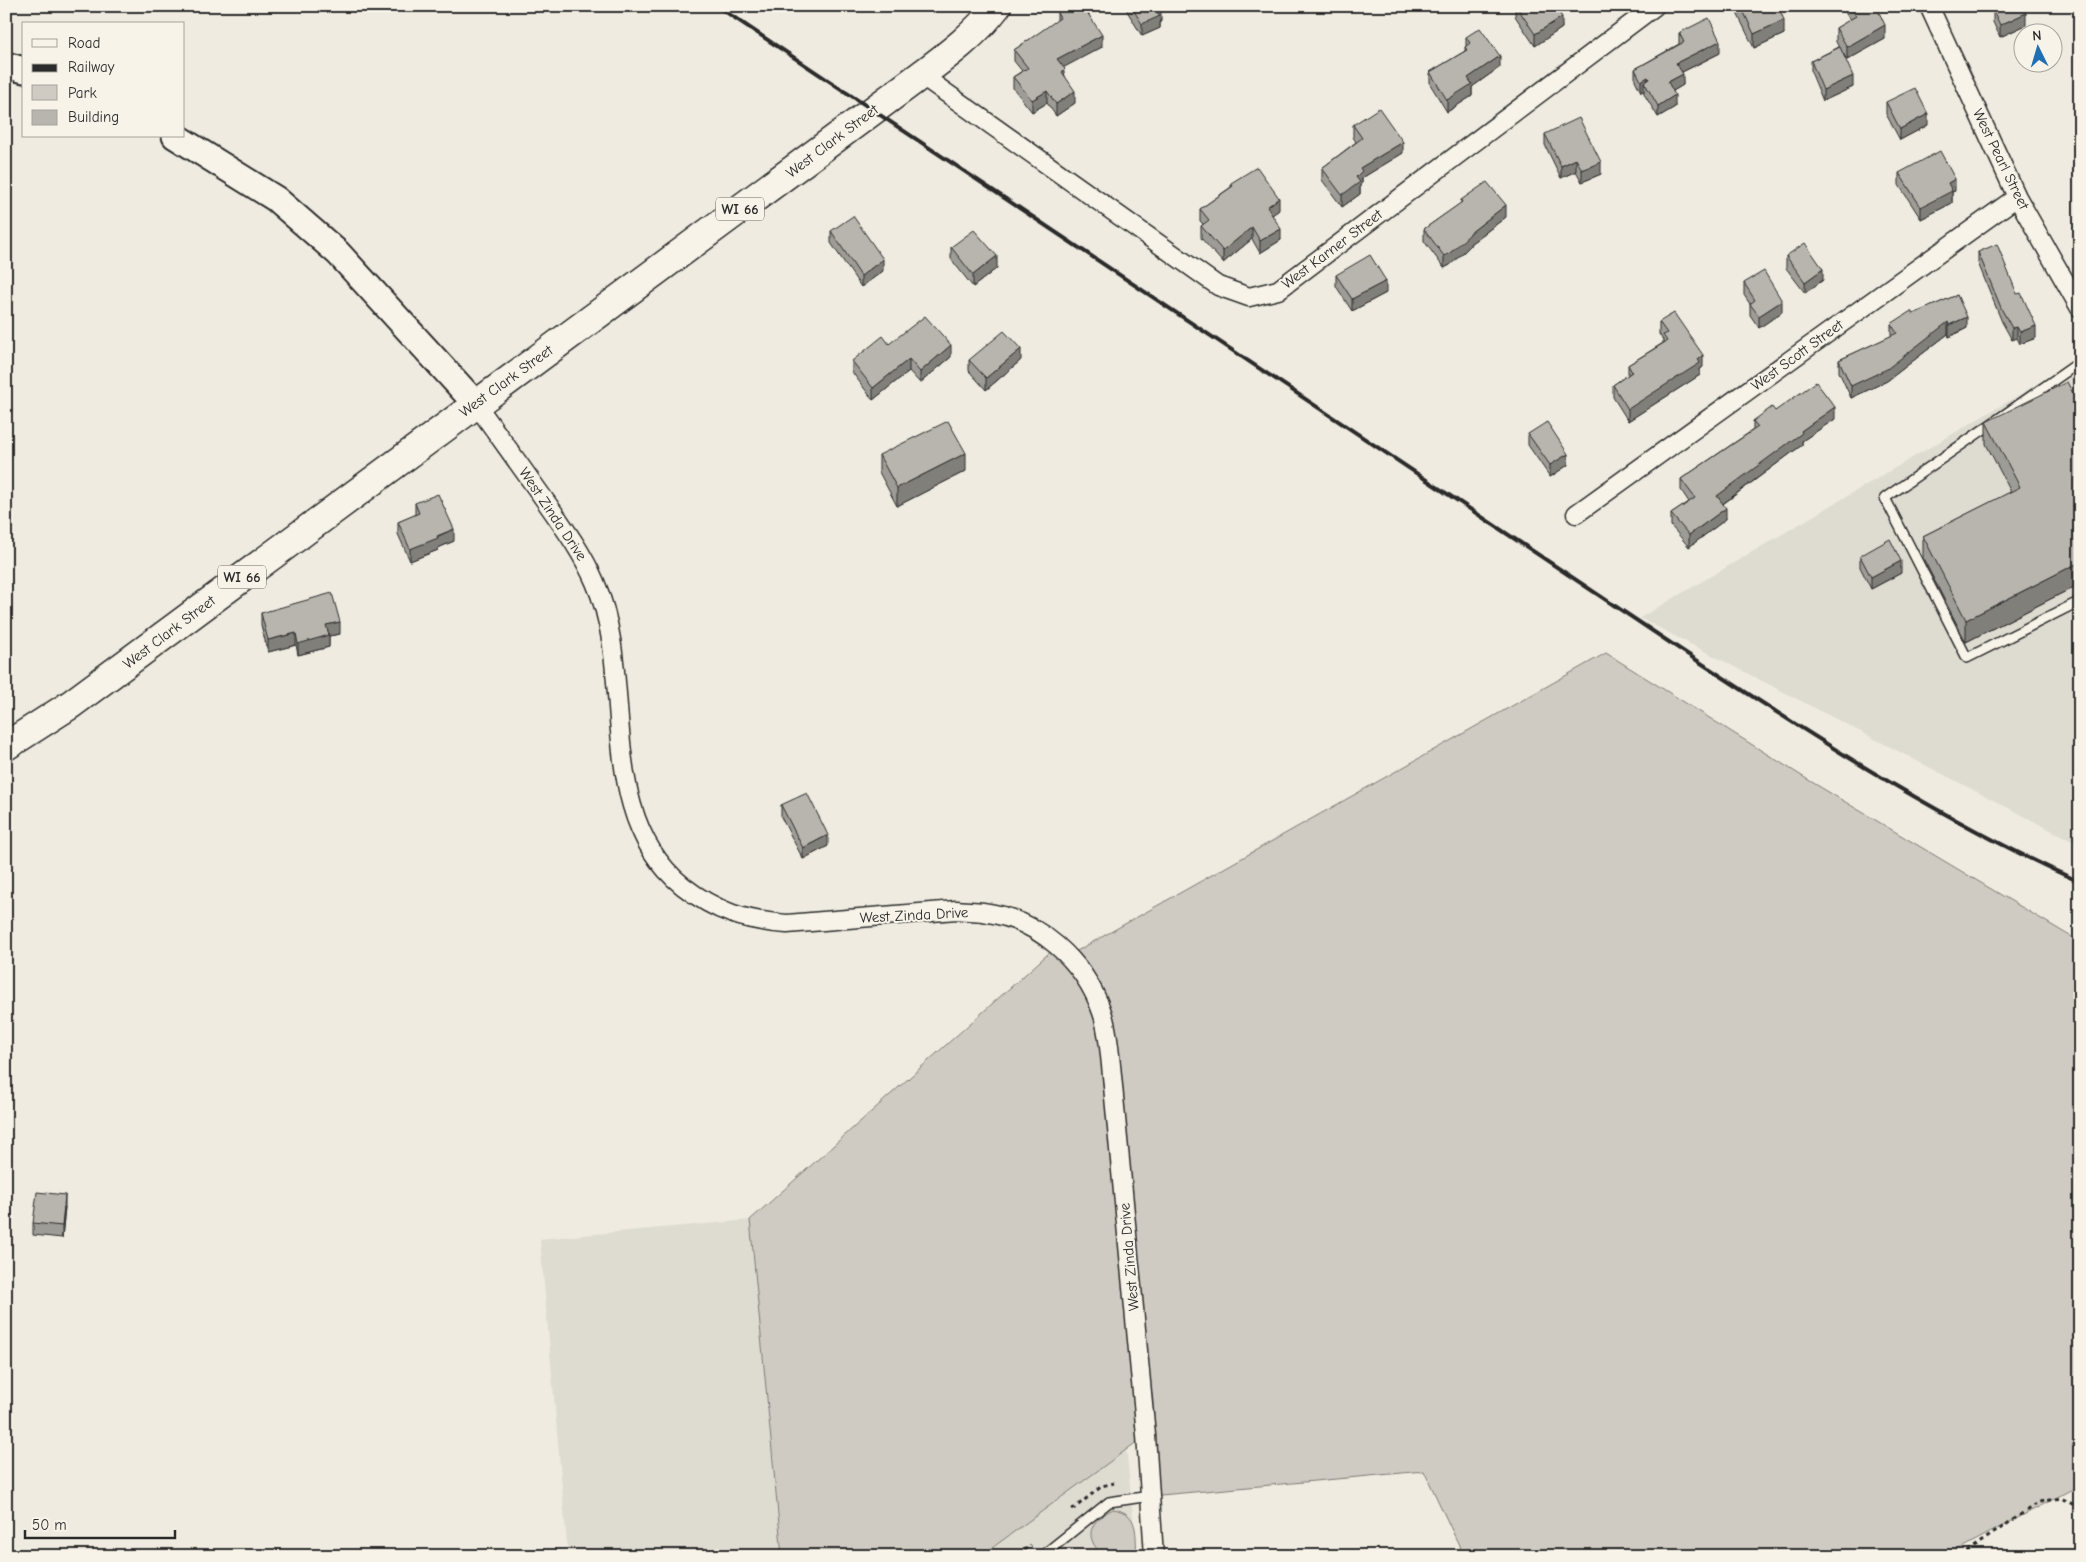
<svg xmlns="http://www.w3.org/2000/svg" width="2086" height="1562" font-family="'Comic Neue',sans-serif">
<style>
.built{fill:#dedbd1}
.green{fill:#cfcbc2;stroke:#7d7b76}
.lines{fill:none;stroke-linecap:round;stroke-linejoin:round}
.lane-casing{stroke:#2b2b2b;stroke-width:12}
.street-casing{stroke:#2b2b2b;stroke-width:21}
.secondary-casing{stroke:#2b2b2b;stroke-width:29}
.primary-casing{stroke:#2b2b2b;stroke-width:31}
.path{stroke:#2b2b2b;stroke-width:3;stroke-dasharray:4 4;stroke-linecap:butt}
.lane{stroke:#f7f3e8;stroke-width:9}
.street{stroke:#f7f3e8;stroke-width:18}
.secondary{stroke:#f7f3e8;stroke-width:25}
.primary{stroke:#f7f3e8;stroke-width:28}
.rail{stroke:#2b2b2b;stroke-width:4}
.wall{fill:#9e9c96;stroke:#2b2b2b}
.shaded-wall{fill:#817f7a;stroke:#2b2b2b}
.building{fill:#b8b5ae;stroke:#2b2b2b}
.labels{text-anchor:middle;stroke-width:4;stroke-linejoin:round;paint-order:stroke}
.shield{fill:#f7f3e8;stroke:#686764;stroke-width:1}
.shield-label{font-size:14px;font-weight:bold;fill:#2b2b2b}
.street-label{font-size:15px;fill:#2b2b2b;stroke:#f7f3e8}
</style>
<rect width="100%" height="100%" fill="#efebe0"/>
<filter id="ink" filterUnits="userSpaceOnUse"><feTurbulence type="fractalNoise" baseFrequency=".02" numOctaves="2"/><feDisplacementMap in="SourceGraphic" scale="10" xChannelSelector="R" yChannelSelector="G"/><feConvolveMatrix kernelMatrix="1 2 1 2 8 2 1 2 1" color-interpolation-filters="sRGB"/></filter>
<g filter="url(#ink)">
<path class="built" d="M2080 359V845L1640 618Z
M750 1220 782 1556H568L540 1239Z
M1126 1446 1137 1556H980Z"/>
<path class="green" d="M1606 653 1805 778 2080 942V1485L1946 1556H1464L1424 1471 1150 1496 1145 1436 981 1556H782L750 1220 1058 945 1068 956Z
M1113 1509C1140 1513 1135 1534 1137 1556H1103C1083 1536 1089 1522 1113 1509Z"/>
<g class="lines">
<defs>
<path id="lane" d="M2080 362 1885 498 1967 658 2080 601
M1042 1556 1109 1502 1150 1496"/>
<path id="street" d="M1929 6 2017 197 2080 308
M921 75 1218 286 1249 297 1278 290 1655 6
M476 404C498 435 521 467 544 499 563 526 582 552 595 582 637 677 593 814 683 886 716 912 746 921 787 924L956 910C965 911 974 911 983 912 1038 919 1084 960 1102 1012 1108 1029 1109 1047 1111 1065L1146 1435 1154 1556
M1576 514 2017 197"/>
<path id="secondary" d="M6 65 24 70
M175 136 276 199 338 253 476 404"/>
<path id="primary" d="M6 746 70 705 921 75C949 54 976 34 997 6"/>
</defs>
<use href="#lane" class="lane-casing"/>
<use href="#street" class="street-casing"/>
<use href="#secondary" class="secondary-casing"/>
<use href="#primary" class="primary-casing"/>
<path class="path" d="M1072 1510 1102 1486 1114 1483
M1018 1556 1031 1545
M1960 1556 2039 1502 2061 1498 2080 1508"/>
<use href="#lane" class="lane"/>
<use href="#street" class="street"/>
<use href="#secondary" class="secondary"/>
<use href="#primary" class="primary"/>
<path class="rail" d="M717 6 1669 642C1801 729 1935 817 2080 882"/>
</g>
<path class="wall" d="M1124 6H1159L1161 21 1160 22V28L1142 36Z
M1515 6H1564V11L1560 13 1562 28 1535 46 1515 16Z
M1736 6H1778L1784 34 1754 48 1736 11Z
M1841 6H1876L1885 39 1847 60 1843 53 1853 87 1823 101 1811 72V61L1839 47 1836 42V28L1850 20Z
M1993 10 2026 25 2000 37 1993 22Z
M1057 13 1102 47 1063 67 1065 76 1075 103 1056 116 1047 103 1032 112 1013 88V77L1022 71 1014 61V50L1057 21Z
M1679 33 1720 53 1682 72 1683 85 1673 91 1675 107 1658 117 1644 94V91L1641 92 1635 80V69L1679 44Z
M1466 37 1500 67 1472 87V96L1447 112 1430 84V72L1465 51V47L1466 46Z
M1886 102 1928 125 1900 140 1886 114Z
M1353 125 1403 153 1362 178V183L1360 185V194L1342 207 1322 180V168L1356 142 1353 137Z
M1545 134 1601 174 1582 182 1576 171 1561 178 1545 145Z
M1899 173 1955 191 1952 192V203L1921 219 1899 185Z
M1231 183 1279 210 1272 215 1281 240 1260 253 1252 239 1223 263 1201 238V226L1203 224 1200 221V209L1231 187Z
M1461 200 1506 217 1470 244V246L1450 265 1444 268 1424 241V229L1461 203Z
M831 231 883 271 861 287 831 243Z
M951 247 997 268 973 287 951 259Z
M1978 252 2036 338 2020 344 2017 338 2012 340 2002 322 1978 263Z
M1786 256 1823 280 1805 293 1786 268Z
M1336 275 1386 293 1352 311 1336 286Z
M1744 283 1782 312 1759 328 1750 315V304L1744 295Z
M1957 295 1967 328 1949 337 1948 334 1887 381 1851 398 1839 372V360L1891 336V324Z
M1659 322 1703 367 1700 369V375L1628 421 1613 397V385L1628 375V365L1663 343V340L1659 334Z
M889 344 951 357 920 383 909 371 873 400 852 372V361Z
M969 360H1021L986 390 969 371Z
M2080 406V584L1966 642 1923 558V536L2011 492 1986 444V422Z
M1775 411 1835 419 1802 441V445L1723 504 1726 519 1689 547 1671 526V514L1689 502 1681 490V479L1753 430V421Z
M1528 434 1568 465 1550 477 1528 445Z
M879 455 966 471 897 506 879 472Z
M415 503 454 541 438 548V550L410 561 398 534V522L415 515Z
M1860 556 1901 573 1871 589 1860 567Z
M261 613 340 634 329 636V647L298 655 296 645 268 652 261 625Z
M781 805 828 846 803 859 781 817Z
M65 1207 62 1238 33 1235V1223Z"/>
<path class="shaded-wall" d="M1555 6H1564V11L1555 17Z
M1161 10V21L1160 22V28L1142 36V24L1157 12Z
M2026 13V25L2000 37V25Z
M1562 17V28L1535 46V34Z
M1784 20V34L1754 48V34Z
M1885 25V39L1847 60V47Z
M1102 35V47L1057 71V59Z
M1720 41V53L1676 75V63Z
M1500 56V67L1472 87V96L1447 112V100L1468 78Z
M1683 74V85L1668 94V82Z
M1853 76V87L1823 101V90Z
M1648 77V89L1644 82V91L1641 92V81Z
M1047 91V103L1032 112V100Z
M1075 91V103L1056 116V104Z
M1675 95V107L1658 117V106Z
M1928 114V125L1900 140V129Z
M1403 142V153L1362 178V183L1360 185V194L1342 207V195L1356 177 1360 168Z
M1576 159V171L1561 178V166Z
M1601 162V174L1582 182V170Z
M1955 179V191L1952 192V203L1921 219V207L1948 183Z
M1279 198V210L1267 219V207Z
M1506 205V217L1470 244V246L1450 265 1444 268V256L1470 233Z
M1252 227V239L1223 263V251Z
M1281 229V240L1260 253V241Z
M997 256V268L973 287V275Z
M883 259V271L861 287V276Z
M1823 269V280L1805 293V282Z
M1386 281V293L1352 311V299Z
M1782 301V312L1759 328V316Z
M1967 317V328L1949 337V325Z
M1948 322V334L1887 381 1851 398V386Z
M2036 326V338L2020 344V332Z
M2017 327V338L2012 340V328Z
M951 345V357L920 383V372Z
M1021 349V360L986 390V378Z
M1703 355V367L1700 369V375L1628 421V409Z
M909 359V371L873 400V388Z
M1835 407V419L1802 441V445L1717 508V496L1801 431Z
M966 453V471L897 506V488Z
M1568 454V465L1550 477V465Z
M1726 508V519L1689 547V535Z
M454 529V541L438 548V550L410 561V549Z
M1901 561V573L1871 589V577Z
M2080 562V584L1966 642V620Z
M340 622V634L329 636V647L298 655V644L326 625Z
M296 633V645L268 652V640Z
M828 835V846L803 859V848Z
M65 1195V1207L62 1238V1226Z"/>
<path class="building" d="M1069 6H1083L1102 35 1057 59 1065 69 1062 72 1075 91 1056 104 1047 91 1032 100 1013 77 1028 68 1014 50 1060 18 1057 13Z
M1131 6H1159L1161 10 1157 12 1160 16 1142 24Z
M1516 6H1555L1562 17 1535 34Z
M1741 6H1778L1784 20 1754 34Z
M1850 6H1876L1885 25 1847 47 1836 28 1856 16Z
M2001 6H2023L2026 13 2000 25 1993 10Z
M1709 18 1720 41 1676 63 1683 74 1668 82 1675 95 1658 106 1644 82 1649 79 1648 77 1641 81 1635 69 1684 42 1679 33Z
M1480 28 1500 56 1468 78 1472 84 1447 100 1430 72 1467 50 1465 47 1470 43 1466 37Z
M1840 47 1853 76 1823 90 1811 61Z
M1915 88 1928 114 1900 129 1886 102Z
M1379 108 1403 142 1360 168 1362 171 1356 177 1360 182 1342 195 1322 168 1362 138 1353 125Z
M1579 118 1601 162 1582 170 1576 159 1561 166 1545 134Z
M1940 151 1955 179 1948 183 1952 191 1921 207 1899 173Z
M1257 167 1279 198 1267 207 1281 229 1260 241 1252 227 1223 251 1201 226 1209 220 1200 209 1233 186 1231 183Z
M1487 182 1506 205 1470 233V234L1450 253 1444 256 1424 229 1462 202 1461 200Z
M853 216 883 259 861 276 831 231Z
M974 230 997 256 973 275 951 247Z
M1805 243 1823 269 1805 282 1786 256Z
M1997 244 2017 294 2021 293 2036 326 2020 332 2017 327 2012 328 2002 310 1978 252Z
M1370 255 1386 281 1352 299 1336 275Z
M1764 271 1782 301 1759 316 1750 304 1755 300 1744 283Z
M1957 295 1967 317 1949 325 1948 322 1887 369 1851 386 1839 360 1897 333 1891 324 1911 311 1913 314Z
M1674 313 1703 355 1698 359 1700 363 1628 409 1613 385 1632 372 1628 365 1667 341 1663 335 1667 333 1659 322Z
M925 316 951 345 920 372 909 359 873 388 852 361 883 336 889 344Z
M1004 331 1021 349 986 378 969 360Z
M1816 382 1835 407 1801 431 1802 433 1717 496 1726 508 1689 535 1671 514 1695 498 1681 479 1758 427 1753 421 1772 407 1775 411Z
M2067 382 2080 406V562L1966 620 1923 536 2020 487 1986 422Z
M948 421 966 453 897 488 879 455Z
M1547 422 1568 454 1550 465 1528 434Z
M438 494 454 529 437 536 438 538 410 549 398 522 419 513 415 503Z
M1890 539 1901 561 1871 577 1860 556Z
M332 593 340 622 326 625 329 635 298 644 296 633 268 640 261 613Z
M807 793 828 835 803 848 781 805Z
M37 1192 65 1195 62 1226 33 1223Z"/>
</g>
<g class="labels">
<g class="shield">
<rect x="716" y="197.5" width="48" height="23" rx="4"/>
<rect x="218" y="565.5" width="48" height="23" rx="4"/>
</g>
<g class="shield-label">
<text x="740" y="214">WI 66</text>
<text x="242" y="582">WI 66</text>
</g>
<g class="street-label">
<text transform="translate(832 141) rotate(-37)" y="5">West Clark Street</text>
<text transform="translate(2001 159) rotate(64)" y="5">West Pearl Street</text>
<text transform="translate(1332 249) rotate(-37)" y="5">West Karner Street</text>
<text transform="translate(1797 355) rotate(-36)" y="5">West Scott Street</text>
<text transform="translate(506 381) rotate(-36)" y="5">West Clark Street</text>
<text transform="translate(553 514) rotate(56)" y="5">West Zinda Drive</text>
<text transform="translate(169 632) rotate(-37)" y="5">West Clark Street</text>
<text transform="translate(914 915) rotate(-3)" y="5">West Zinda Drive</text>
<text transform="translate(1129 1257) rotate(-95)" y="5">West Zinda Drive</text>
</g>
</g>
<rect width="2086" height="1562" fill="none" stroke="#f7f3e8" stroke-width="25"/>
<rect x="12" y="12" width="2061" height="1537" fill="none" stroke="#2b2b2b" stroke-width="2" filter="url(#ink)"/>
<rect x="22" y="22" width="162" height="115" fill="#f7f3e8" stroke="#a5a39c"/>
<rect x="32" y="39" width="25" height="8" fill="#f7f3e8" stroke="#a5a39c"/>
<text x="68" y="48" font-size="15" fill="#2b2b2b">Road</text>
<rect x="32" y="64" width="25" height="8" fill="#2b2b2b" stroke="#a5a39c"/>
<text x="68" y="72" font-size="15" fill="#2b2b2b">Railway</text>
<rect x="32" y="85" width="25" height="15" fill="#cfcbc2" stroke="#a5a39c"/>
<text x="68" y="98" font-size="15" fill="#2b2b2b">Park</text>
<rect x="32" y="110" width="25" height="15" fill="#b8b5ae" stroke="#a5a39c"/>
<text x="68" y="122" font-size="15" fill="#2b2b2b">Building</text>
<g transform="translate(2038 48) rotate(355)"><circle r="24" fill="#f7f3e8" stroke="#a5a39c"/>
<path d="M0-4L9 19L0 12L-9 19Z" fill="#1f6fb2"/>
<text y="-8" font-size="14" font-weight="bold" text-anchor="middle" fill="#2b2b2b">N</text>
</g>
<path d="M25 1530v8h150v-8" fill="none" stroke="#2b2b2b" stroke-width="2.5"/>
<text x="32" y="1530" font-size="15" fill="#2b2b2b" stroke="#f7f3e8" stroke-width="4" paint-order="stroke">50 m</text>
</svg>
